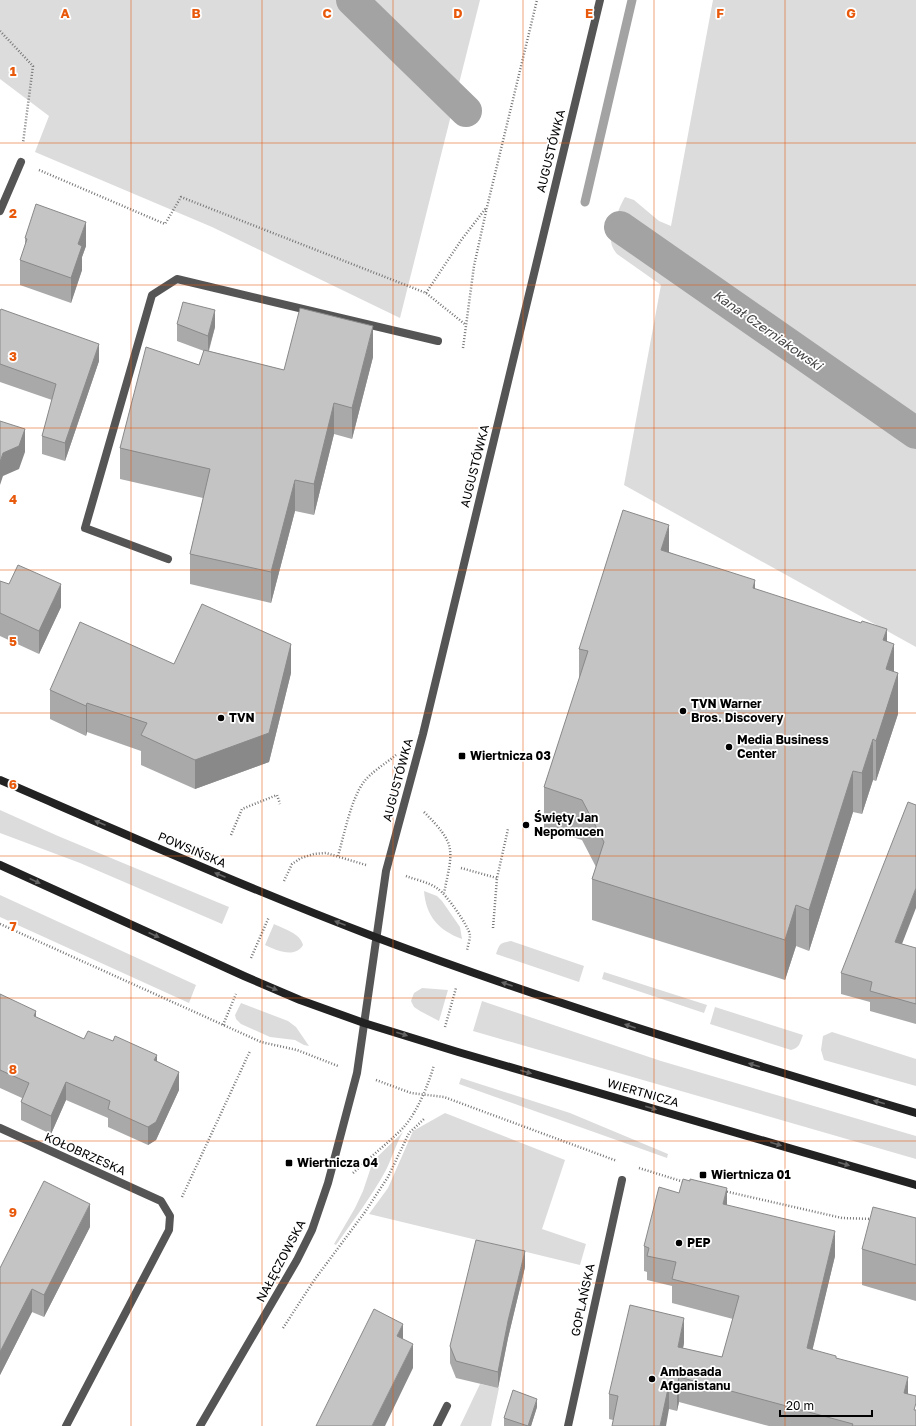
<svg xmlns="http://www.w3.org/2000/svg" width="916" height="1426" font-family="'Golos Text',sans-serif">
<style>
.green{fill:#dcdcdc}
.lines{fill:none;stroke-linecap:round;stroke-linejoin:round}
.stream{stroke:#a3a3a3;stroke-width:9}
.canal{stroke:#a3a3a3;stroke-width:32}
.path{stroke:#777;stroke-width:2.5;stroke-dasharray:1 2;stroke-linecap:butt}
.service{stroke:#555;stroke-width:8}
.minor{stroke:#555;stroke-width:8}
.tertiary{stroke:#555;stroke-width:8}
.secondary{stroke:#222;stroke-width:8}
.wall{fill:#a9a9a9}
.shaded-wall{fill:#898989}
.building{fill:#c4c4c4;stroke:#898989}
.oneway{fill:#646464}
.grid{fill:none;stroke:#e8590c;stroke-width:1;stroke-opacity:0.55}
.poi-dot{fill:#000;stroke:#fff;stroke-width:1.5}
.labels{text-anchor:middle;stroke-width:3.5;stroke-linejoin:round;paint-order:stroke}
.street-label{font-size:12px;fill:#000;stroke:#fff}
.poi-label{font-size:12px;font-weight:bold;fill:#000;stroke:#fff;text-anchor:start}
.water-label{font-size:13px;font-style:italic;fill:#444;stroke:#fff}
.grid-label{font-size:13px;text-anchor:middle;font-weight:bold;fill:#e8590c;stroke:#fff;stroke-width:3.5;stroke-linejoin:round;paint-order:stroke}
</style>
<rect width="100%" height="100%" fill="#fff"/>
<path class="green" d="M0 0H480L400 318 212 227 35 152 49 116 0 79Z
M713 0H916V647L624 485 661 285 617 254C614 250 611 246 611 240 611 228 619 207 625 197L634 200 659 221 671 226Z
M0 810 58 836 229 907 222 924 80 863 0 833Z
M424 891 437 896 442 901 460 927 462 939C438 930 426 916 424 891Z
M0 895 196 985 189 1003 0 917Z
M274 924C284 929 300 933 303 945 295 959 276 950 265 945Z
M511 941 584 966 579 982 496 954C500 943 500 943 511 941Z
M604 972 707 1005 704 1013 602 979Z
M422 988 448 990 439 1021 420 1011 414 1007 411 1001 414 993Z
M482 1001 661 1061 916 1136V1159L473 1031Z
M241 1003 288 1021 296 1027 309 1046 304 1045 295 1040 270 1037 241 1024 236 1019 235 1015Z
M715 1007 803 1035C800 1042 800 1048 791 1050L710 1024Z
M832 1032 916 1059V1086L824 1060 821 1050 823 1036Z
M461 1078 570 1113 668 1154 667 1158 459 1084Z
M445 1113 565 1160 542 1229 586 1244 580 1265 369 1214 388 1188 413 1131Z
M403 1132C396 1144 392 1158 386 1170 372 1196 353 1221 336 1245L334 1244 355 1208 363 1191 373 1161Z
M480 1384 499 1388 491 1426H460Z"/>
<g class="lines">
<path class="stream" d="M585 202 632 0"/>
<path class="canal" d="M352 0 466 111
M620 227 916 433"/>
<path class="path" d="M0 31 33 66 23 143
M39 170 165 224 181 197 426 293 466 325
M426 293 462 239 486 208
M463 348 474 266 487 207 537 0
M424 812C457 845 453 849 444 893
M231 835 242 809 277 795 280 804
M338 856C344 835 351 800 363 783 371 772 385 764 396 755
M461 868 497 878
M406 876C416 880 429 882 438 889 446 894 468 925 470 935 470 939 468 946 467 950
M284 881 292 864 301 858 314 854 326 853 366 865
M0 924 261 1042 297 1050 338 1066
M493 928 497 878 508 829
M251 958 269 917
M223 1025 236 994
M445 1027 456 988
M376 1080 411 1093 444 1097 617 1161
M639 1168 684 1182
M353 1173C369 1158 387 1144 403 1128 417 1113 429 1083 434 1065
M724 1191 842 1218 872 1219
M182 1197 250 1051
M283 1328 315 1279 365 1212 388 1177 409 1133 424 1119"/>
<path class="service" d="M168 559 85 528 152 295 177 279 438 341"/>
<path class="minor" d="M0 211 21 162
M0 1128 161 1201 170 1216 169 1230 66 1426
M437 1426 447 1406
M568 1426 622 1180"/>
<path class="tertiary" d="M200 1426 297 1260 312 1230 328 1183 357 1073 386 871 423 734 600 0"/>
<path class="secondary" d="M0 780C125 834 249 889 375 937 553 1004 734 1059 916 1113
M0 865 244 976 300 1000 364 1023 458 1052 916 1185"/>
</g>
<path class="wall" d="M25 238 86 246 82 257V270L71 303 20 285V260L25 247Z
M0 311 99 361 65 461 42 454V436L52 400 0 382Z
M177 324 215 327 209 351 284 370 373 357 352 439 334 434 314 515 295 511 271 603 190 584V554L203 498 120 479V448L199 365 204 351 177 341Z
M669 552 755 589 887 641 894 672 898 714 876 781 873 780 862 814 853 812 809 951 796 946 785 980 592 920V879L596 867 582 840 544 828V787L579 680V649Z
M0 581 61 607 39 654 0 636Z
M174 664 291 673 269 762 195 789 141 765V751L87 732 86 736 50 719V690Z
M902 944 916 948V1024L870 1011V1002L841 994V973Z
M0 994 36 1017 84 1039 157 1062 179 1090 156 1140 148 1145 108 1127V1118L66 1100 51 1134 21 1120V1102L22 1098 0 1088Z
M727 1205 835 1256 812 1350 836 1358 908 1394 916 1426H769L679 1402 677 1411 669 1409 613 1420 609 1419V1394L684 1343 683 1348 722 1357 733 1319 672 1303V1286L647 1280V1272L644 1271V1246Z
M916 1218V1301L862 1285V1249Z
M90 1227 44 1317 32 1312 0 1375V1268Z
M525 1267 508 1338 498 1388 456 1378 450 1363V1346Z
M537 1407 531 1426H504V1418Z"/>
<path class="shaded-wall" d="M86 222V246L82 257V270L71 303V278L78 244Z
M215 310V327L208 352V336Z
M373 326V357L352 439V408Z
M99 344V361L65 461V443Z
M334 403V434L314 515V484Z
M25 429V452L19 469 3 476 0 485V462L3 453Z
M295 480V511L271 603V572Z
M669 525V566L661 550Z
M755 580V621L753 588Z
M61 584V607L39 654V631Z
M887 629V666L894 644V684L898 673V714L876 781V741L883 640Z
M291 644V673L269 762 195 789V760Z
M87 703V732L86 736V706Z
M873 739V780L862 814V773Z
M853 771V812L809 951V910Z
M916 888V908L895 962V942Z
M796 905V946L785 980V940Z
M36 1011V1029L34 1016Z
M157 1055V1074L154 1060Z
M179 1072V1090L156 1140 148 1145V1127Z
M66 1082V1100L51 1134V1116Z
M727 1188V1212L723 1204Z
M90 1204V1227L44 1317V1295Z
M835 1231V1256L807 1373V1348Z
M525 1251V1267L508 1338 498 1388V1372L508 1321Z
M32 1289V1312L0 1375V1352Z
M684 1318V1343L678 1372V1347Z
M403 1324V1348L397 1336Z
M413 1344V1368L385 1426H372Z
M679 1377V1402L677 1411V1386Z
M908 1377V1402L904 1393Z
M669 1384V1409L666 1426H660Z
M537 1399V1407L531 1426H528Z"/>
<path class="building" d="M36 204 86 222 78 244 82 246 71 278 20 260 27 239 25 238Z
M183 302 215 310 208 336 177 324Z
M300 308 373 326 352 408 334 403 314 484 295 480 271 572 190 554 210 469 120 448 146 347 199 365 204 350 284 370Z
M1 309 99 344 65 443 42 436 56 384 0 364V311Z
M0 421 25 429 19 446 3 453 0 462Z
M623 510 669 525 661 550 755 580 753 588 861 623 862 621 887 629 883 640 894 644 886 669 898 673 876 741 873 739 862 773 853 771 809 910 796 905 785 940 592 879 604 842 582 800 544 787 588 651 579 649Z
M18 565 61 584 39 631 0 613V581L9 584Z
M202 604 291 644 269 733 195 760 141 735 147 723 87 703 86 706 50 690 80 622 174 664Z
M908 802 916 805V888L895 942 916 948V1004L870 991 872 982 841 973Z
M0 994 36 1011 34 1016 84 1039 88 1031 113 1041 115 1036 157 1055 154 1060 179 1072 156 1122 148 1127 108 1109 110 1101 66 1082 51 1116 21 1102 29 1083 0 1070Z
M683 1179 690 1181V1179L727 1188 723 1204 835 1231 807 1348 836 1356V1358L908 1377 904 1393 916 1396V1403L914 1410H916V1426H852L853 1424 679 1377 677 1386 669 1384 660 1426H612L618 1396 609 1394 630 1305 684 1318 678 1347 722 1357 739 1296 672 1279 676 1262 647 1256 649 1248 644 1246 659 1187 679 1193Z
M44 1181 90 1204 44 1295 32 1289 0 1352V1268Z
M873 1207 916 1218V1265L862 1249Z
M476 1240 525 1251 508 1321 498 1372 456 1361 450 1346Z
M374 1309 403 1324 397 1336 413 1344 372 1426H316Z
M513 1390 537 1399 528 1426 504 1418Z"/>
<defs><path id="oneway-solid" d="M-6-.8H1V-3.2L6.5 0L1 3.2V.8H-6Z"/></defs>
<g class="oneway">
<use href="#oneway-solid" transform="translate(100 823) rotate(-157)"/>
<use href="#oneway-solid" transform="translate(220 875) rotate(-157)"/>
<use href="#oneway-solid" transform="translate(35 881) rotate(25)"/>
<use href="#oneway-solid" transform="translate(340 923) rotate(-159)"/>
<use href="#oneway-solid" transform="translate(154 935) rotate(25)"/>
<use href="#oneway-solid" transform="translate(507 984) rotate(-161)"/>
<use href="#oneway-solid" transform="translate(272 988) rotate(22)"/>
<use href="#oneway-solid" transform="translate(630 1026) rotate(-161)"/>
<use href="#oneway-solid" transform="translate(402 1034) rotate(17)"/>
<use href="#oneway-solid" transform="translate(754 1065) rotate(-163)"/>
<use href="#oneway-solid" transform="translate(526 1072) rotate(16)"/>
<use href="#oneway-solid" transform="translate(879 1102) rotate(-164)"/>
<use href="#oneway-solid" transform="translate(651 1108) rotate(16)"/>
<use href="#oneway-solid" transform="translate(776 1144) rotate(16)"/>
<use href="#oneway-solid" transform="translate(844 1164) rotate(16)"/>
</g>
<path class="grid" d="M131 0V1426M262 0V1426M393 0V1426M523 0V1426M654 0V1426M785 0V1426M0 143H916M0 285H916M0 428H916M0 570H916M0 713H916M0 856H916M0 998H916M0 1141H916M0 1283H916"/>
<g class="poi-dot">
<circle cx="683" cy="711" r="4"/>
<circle cx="221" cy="718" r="4"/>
<circle cx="729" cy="747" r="4"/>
<rect x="458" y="752" width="8" height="8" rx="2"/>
<circle cx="526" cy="825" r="4"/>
<rect x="285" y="1159" width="8" height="8" rx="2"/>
<rect x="699" y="1171" width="8" height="8" rx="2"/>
<circle cx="679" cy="1243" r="4"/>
<circle cx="652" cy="1379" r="4"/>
</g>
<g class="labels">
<g class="street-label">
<text transform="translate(551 151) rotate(-76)" y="4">AUGUSTÓWKA</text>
<text transform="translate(475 466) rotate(-76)" y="4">AUGUSTÓWKA</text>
<text transform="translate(398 780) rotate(-75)" y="4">AUGUSTÓWKA</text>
<text transform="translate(192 850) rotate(23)" y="4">POWSIŃSKA</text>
<text transform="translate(643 1093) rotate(16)" y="4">WIERTNICZA</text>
<text transform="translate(85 1154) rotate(24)" y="4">KOŁOBRZESKA</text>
<text transform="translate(281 1261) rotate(-62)" y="4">NAŁĘCZOWSKA</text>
<text transform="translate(583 1300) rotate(-78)" y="4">GOPLAŃSKA</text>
</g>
<g class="poi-label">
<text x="691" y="708">TVN Warner<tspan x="691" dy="14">Bros. Discovery</tspan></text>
<text x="229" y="722">TVN</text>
<text x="737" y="744">Media Business<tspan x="737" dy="14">Center</tspan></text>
<text x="470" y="760">Wiertnicza 03</text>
<text x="534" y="822">Święty Jan<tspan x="534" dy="14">Nepomucen</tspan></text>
<text x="297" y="1167">Wiertnicza 04</text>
<text x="711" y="1179">Wiertnicza 01</text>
<text x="687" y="1247">PEP</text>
<text x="660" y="1376">Ambasada<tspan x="660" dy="14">Afganistanu</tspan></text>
</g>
<g class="water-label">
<text transform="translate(768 330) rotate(35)" y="5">Kanał Czerniakowski</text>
</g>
</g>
<g class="grid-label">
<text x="65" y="18">A</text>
<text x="196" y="18">B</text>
<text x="327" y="18">C</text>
<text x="458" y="18">D</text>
<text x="589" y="18">E</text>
<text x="720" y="18">F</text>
<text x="851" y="18">G</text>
<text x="13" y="76">1</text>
<text x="13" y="218">2</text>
<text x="13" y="361">3</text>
<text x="13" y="504">4</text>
<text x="13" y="646">5</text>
<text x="13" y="789">6</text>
<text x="13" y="931">7</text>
<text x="13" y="1074">8</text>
<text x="13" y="1217">9</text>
</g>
<path d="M780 1410v6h92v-6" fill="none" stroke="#000000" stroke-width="2"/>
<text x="786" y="1410" font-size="12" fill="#000000" stroke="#ffffff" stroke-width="3" paint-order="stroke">20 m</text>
</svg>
